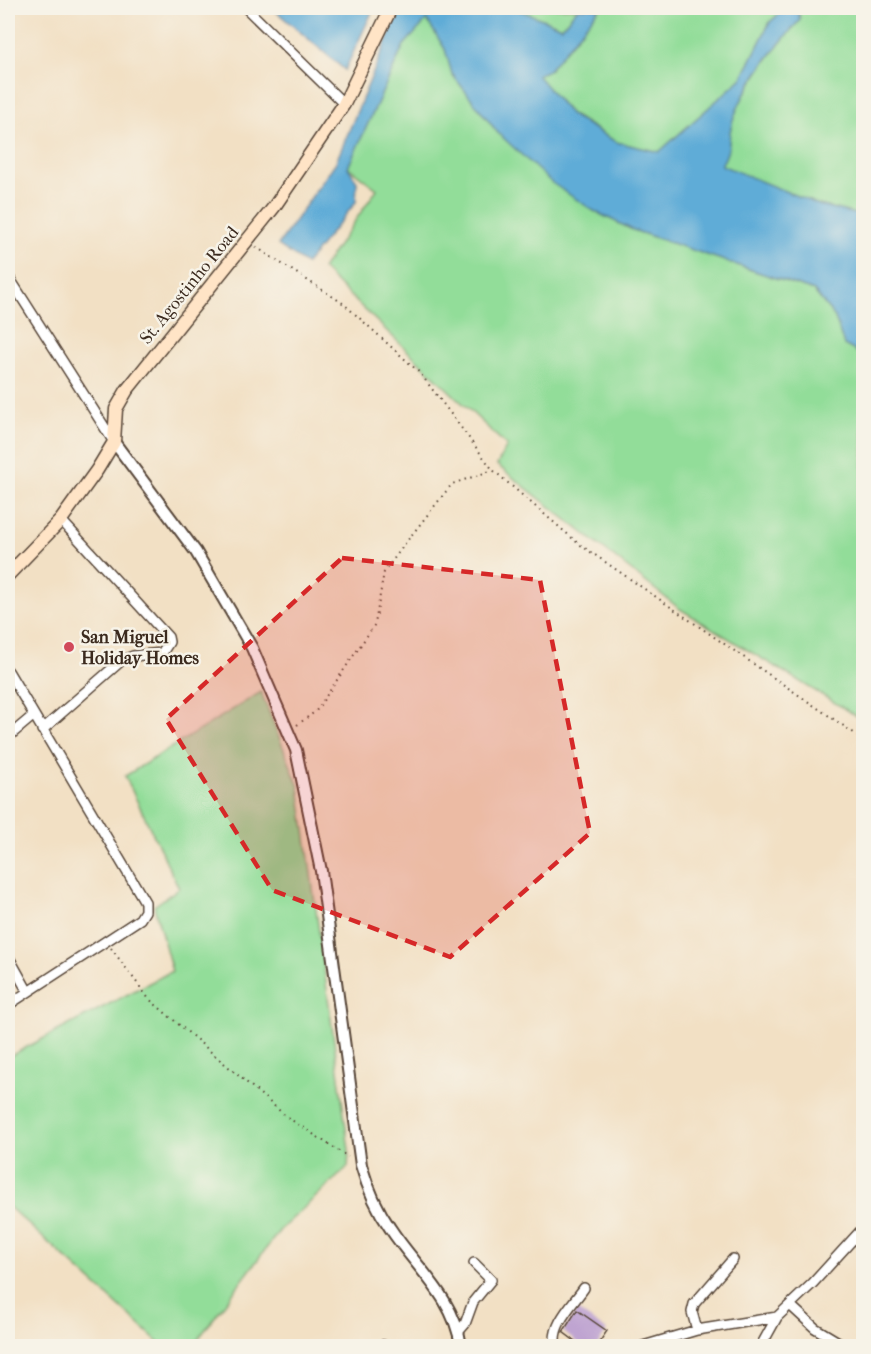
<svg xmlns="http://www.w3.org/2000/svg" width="871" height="1354" font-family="'IM FELL French Canon',serif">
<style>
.green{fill:#92dd99;stroke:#66845c;stroke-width:1.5}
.water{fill:#5eacd7;stroke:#4c6b7a;stroke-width:1.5}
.building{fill:#bfa4d1}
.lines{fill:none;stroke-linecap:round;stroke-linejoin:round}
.minor-casing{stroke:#564537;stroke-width:12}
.tertiary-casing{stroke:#564537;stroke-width:14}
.secondary-casing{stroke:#564537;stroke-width:15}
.path{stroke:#564537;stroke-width:2;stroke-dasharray:1.5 4.5;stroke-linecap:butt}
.minor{stroke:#fff;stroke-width:9}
.tertiary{stroke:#fff;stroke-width:10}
.secondary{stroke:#ffe4c6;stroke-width:12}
.marked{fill:#d62828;fill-opacity:0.2;stroke:#d62828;stroke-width:4.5;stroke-dasharray:12 8;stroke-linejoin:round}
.poi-dot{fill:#d1495b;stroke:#f7f3e8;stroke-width:2}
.labels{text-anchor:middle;stroke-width:5;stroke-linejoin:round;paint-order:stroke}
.street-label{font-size:18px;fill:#3b2a1e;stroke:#f7f3e8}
.poi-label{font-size:18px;font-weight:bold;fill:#3b2a1e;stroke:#f7f3e8;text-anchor:start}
</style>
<rect width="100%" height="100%" fill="#f7f3e8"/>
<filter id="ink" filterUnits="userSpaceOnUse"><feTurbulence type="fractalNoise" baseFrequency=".0167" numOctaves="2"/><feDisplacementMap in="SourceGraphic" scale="12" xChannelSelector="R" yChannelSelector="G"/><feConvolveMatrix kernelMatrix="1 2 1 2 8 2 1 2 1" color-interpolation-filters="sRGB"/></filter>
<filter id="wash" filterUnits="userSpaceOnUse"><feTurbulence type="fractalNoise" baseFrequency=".008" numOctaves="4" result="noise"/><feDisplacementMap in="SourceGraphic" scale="24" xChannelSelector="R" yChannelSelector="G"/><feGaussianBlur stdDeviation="1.35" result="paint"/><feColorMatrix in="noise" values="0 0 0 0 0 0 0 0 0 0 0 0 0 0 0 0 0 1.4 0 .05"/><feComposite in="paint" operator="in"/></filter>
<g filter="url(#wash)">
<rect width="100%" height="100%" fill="#f2e0c4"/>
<path class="green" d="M514 8H578L562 27Z
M600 8H786L770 22 742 78 659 152 616 142 571 114 536 75 549 70Z
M796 8H863V216L819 205 720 165C734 148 725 133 735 113 752 77 774 49 800 20Z
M427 19 445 49 452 74 498 133 594 211 633 230 814 291 835 317 844 345 863 355V720L680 609 497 465 507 446 322 269 377 189 348 167 404 45Z
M261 692 299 787 349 1150 348 1167 280 1230 193 1346H163L8 1206V1057L172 971 154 906 179 888 125 776Z"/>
<path class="water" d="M272 8H374L345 70Z
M400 8H514L562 27 578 8H600L549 70 537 75 571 115 616 142 659 152 742 78 770 22 786 8H798L800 20C774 49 748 80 734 117 726 137 733 148 721 165L819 205 863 216V355L844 345 835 317 814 291 633 230 594 211 552 183 498 133 452 74 445 49 427 20 404 45 348 167 357 182 356 202 306 264 278 245 336 162Z"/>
<g id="blocks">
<path class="building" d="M577 1310 607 1331 596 1347H583L563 1332Z"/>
</g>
</g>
<g filter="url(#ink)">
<use href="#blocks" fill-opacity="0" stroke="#564537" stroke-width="1.5"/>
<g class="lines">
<defs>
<path id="minor" d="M246 8 344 104
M8 276 114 442
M8 671 145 902V911L140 919 8 1005
M42 730 121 661 133 656 162 653 169 642 168 637 61 520
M8 737 34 715
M8 956 28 992
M790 1305 815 1328 845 1346
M697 1330 692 1312 694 1304 733 1259
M458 1332 465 1324 473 1302 491 1280 474 1263
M383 1345 385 1346
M556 1346C550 1326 573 1304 584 1288
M643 1346 697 1330 777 1317 813 1283 864 1227
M761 1346 777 1317"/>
<path id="tertiary" d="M114 442 196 552 252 648 296 750 321 871 361 1165C368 1189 376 1208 390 1228 416 1268 454 1297 461 1346"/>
<path id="secondary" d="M8 575 61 520 97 470 114 442 116 409 127 390 274 207 344 104 391 8"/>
</defs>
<use href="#minor" class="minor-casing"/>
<use href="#tertiary" class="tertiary-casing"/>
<use href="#secondary" class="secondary-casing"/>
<path class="path" d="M256 247 344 304 420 373 493 470 579 544 864 740
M297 725 316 711 375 624 384 572 410 537 452 484 493 470
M111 948 149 999 287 1117 348 1157"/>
<use href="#minor" class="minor"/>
<use href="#tertiary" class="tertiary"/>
<use href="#secondary" class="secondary"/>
</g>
</g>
<path class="marked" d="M342 558 540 580 590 833 450 957 272 890 166 719Z"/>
<circle class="poi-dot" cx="69" cy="647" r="6"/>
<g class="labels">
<g class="street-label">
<text transform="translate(189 285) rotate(-51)" y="6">St. Agostinho Road</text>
</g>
<g class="poi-label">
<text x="81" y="643">San Miguel<tspan x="81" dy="21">Holiday Homes</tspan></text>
</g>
</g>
<rect width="871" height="1354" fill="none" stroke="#f7f3e8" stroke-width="30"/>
</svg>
